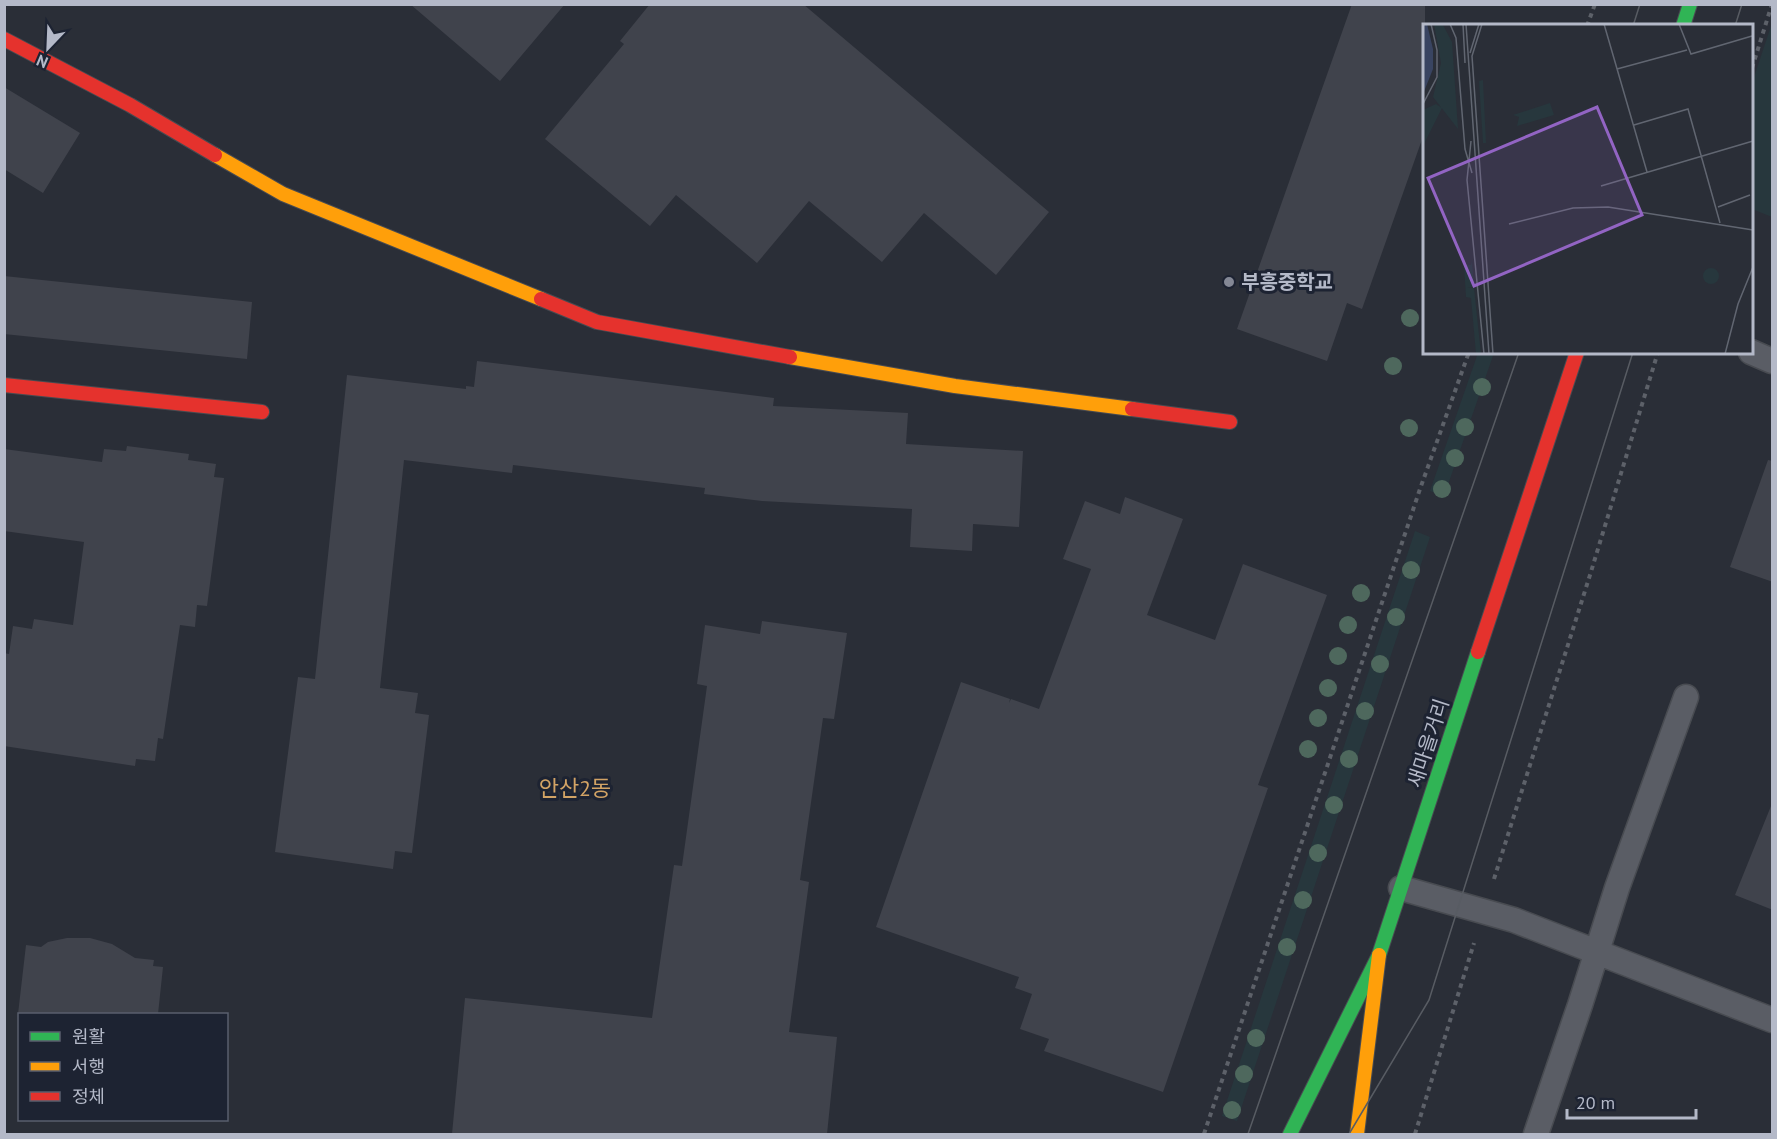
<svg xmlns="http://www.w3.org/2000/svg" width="1777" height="1139" font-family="'PT Sans','Noto Sans KR',sans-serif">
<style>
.green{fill:#27373d}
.building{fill:#40434c}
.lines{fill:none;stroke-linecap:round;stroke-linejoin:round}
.lane-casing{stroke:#484b51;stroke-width:27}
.fast-casing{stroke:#484b51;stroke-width:16}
.slow-casing{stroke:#484b51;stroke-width:16}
.jam-casing{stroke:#484b51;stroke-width:16}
.path{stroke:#5d6169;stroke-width:4;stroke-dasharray:4.5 4.5;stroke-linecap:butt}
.lane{stroke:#5a5d65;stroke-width:24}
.fast{stroke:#30b455;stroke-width:14}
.slow{stroke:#ff9f0a;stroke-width:14}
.jam{stroke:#e5322d;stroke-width:14}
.tram{stroke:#585c63;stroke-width:1.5}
.tree{fill:#4e685d}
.poi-dot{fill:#848895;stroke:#1d2332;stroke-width:2}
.labels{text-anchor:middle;stroke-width:6;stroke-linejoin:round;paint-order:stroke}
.poi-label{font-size:20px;font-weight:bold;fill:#b4b9c8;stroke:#1d2332;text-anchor:start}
.street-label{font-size:20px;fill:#b4b9c8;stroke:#1d2332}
.quarter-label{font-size:22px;fill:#d2a365;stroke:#1d2332}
.inset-road{fill:none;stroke:#616671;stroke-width:1.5}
.view{fill:#9264c3;fill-opacity:0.15;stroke:#9264c3;stroke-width:3}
.inset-edge{fill:none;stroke:#b4b9c8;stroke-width:3}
</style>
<rect width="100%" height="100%" fill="#2a2e37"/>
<path class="green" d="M1772 23V217L1752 209V83Z
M1478 353H1494L1444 496 1430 491Z
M1415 531 1430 537 1237 1121 1222 1116Z"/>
<path class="building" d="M410 4H565L500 81Z
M650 4H803L1049 212 996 275 924 213 882 262 809 201 757 263 676 195 650 226 545 139 624 44 620 41Z
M1352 4H1425V131L1362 309 1347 303 1327 361 1237 329Z
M4 87 80 133 43 193 4 169Z
M4 276 252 302 247 359 4 334Z
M477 361 774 398 773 406 908 413 906 444 1023 451 1019 527 973 524 972 551 910 547 912 509 762 501 704 494 705 488 513 465 512 473 404 460 380 688 418 693 415 713 429 715 412 853 395 851 393 869 275 852 298 677 315 679 347 375 466 389V386L474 387Z
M127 446 189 454 188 460 216 464 214 477 224 478 207 606 197 605 195 627 180 625 163 739 158 738 155 761 136 759 135 766 4 746V653L9 654 13 626 32 629 34 619 73 625 84 542 4 531V449L102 462 104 449 126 451Z
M1768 460 1773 461V582L1730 567Z
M1125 497 1183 519 1147 615 1215 640 1243 564 1327 595 1258 785 1268 788 1163 1092 1044 1051 1049 1039 1020 1029 1032 994 1015 988 1019 977 876 927 961 682 1010 699 1009 703 1011 699 1039 709 1091 569 1063 559 1085 501 1120 514Z
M762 621 847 633 834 719 823 718 800 880 809 882 789 1032 837 1037 827 1134H452L465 998 652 1018 674 865 682 866 707 686 697 684 705 625 760 634Z
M1771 806H1773V910L1735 895Z
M67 938H90L112 944 135 958 154 960 153 966 163 967 158 1014H18L26 945 41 947 48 942Z"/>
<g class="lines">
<defs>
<path id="lane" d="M1751 352 1772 361
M1401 888 1514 920 1772 1020
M1536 1134 1580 1005 1617 888 1686 697"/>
<path id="fast" d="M1683 26 1690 4
M1290 1134 1379 955 1478 652"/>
<path id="slow" d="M215 155 283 194 541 299
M790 357 955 386 1132 409
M1357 1134 1379 955"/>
<path id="jam" d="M4 39 130 105 215 155
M541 299 597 322 790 357
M4 385 262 412
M1132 409 1230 422
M1478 652 1577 352"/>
</defs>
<use href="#lane" class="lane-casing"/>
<use href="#fast" class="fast-casing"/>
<use href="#slow" class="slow-casing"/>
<use href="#jam" class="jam-casing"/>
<path class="path" d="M1587 26 1595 4
M1752 68 1772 4
M1494 879 1590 575 1658 352
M1204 1134 1420 489 1469 352
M1415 1134 1474 943"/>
<use href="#lane" class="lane"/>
<use href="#fast" class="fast"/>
<use href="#slow" class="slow"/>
<use href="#jam" class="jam"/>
<path class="tram" d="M1633 26 1640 4
M1735 26 1742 4
M1248 1134 1519 352
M1349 1134 1429 1000 1633 352"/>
</g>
<g class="tree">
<circle cx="1410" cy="318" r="9"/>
<circle cx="1393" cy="366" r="9"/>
<circle cx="1482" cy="387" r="9"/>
<circle cx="1465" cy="427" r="9"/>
<circle cx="1409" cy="428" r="9"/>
<circle cx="1455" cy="458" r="9"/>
<circle cx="1442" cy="489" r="9"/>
<circle cx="1411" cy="570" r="9"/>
<circle cx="1361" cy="593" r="9"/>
<circle cx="1396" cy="617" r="9"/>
<circle cx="1348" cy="625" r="9"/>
<circle cx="1338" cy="656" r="9"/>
<circle cx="1380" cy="664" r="9"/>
<circle cx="1328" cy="688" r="9"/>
<circle cx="1365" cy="711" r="9"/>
<circle cx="1318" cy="718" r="9"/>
<circle cx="1308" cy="749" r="9"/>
<circle cx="1349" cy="759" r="9"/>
<circle cx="1334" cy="805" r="9"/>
<circle cx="1318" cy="853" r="9"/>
<circle cx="1303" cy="900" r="9"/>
<circle cx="1287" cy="947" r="9"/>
<circle cx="1256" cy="1038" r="9"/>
<circle cx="1244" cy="1074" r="9"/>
<circle cx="1232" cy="1110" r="9"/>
</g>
<circle class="poi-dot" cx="1229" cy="282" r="6"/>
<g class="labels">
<g class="poi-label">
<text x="1241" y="289">부흥중학교</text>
</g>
<g class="street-label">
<text transform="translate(1428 743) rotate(-72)" y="7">새마을거리</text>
</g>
<g class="quarter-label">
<text x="575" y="796">안산2동</text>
</g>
</g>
<g transform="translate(1423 24)">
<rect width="330" height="330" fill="#2a2e37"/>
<path d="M11 0 20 1 29 18 35 105 10 73 18 39ZM60 56 63 119H60L56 57ZM127 79 131 91 94 102 96 93 90 91ZM13 80 19 84 0 122V86ZM49 237 51 263 44 264H51L58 330H53L48 274 43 273 41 241H48ZM280 252a8 8 0 1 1 16 0a8 8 0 1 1-16 0Z" fill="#27373d"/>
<path d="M0 0H4L10 25V45L0 70Z" fill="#394461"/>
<path class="inset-road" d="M27 0 33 14 42 125 49 149M40 0 42 39M43 0 66 330M59 0 49 32 70 330M181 0 224 148M256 0 268 30 329 12M47 29 56 0M194 45 264 26M0 80 14 53V26L8 0M211 101 265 85 297 199M48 117 44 156 61 330M178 162 330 117M295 183 327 171M86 200 150 184 185 183 330 206M302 330 315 280 330 243"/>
<path class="view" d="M174 83 219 191 51 262 5 154Z"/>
<rect width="330" height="330" class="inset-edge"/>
</g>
<rect width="1777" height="1139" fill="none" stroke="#b4b9c8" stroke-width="12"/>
<rect x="18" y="1013" width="210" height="108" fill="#1d2332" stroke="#595f6e" stroke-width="1.5"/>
<rect x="30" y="1032" width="30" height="9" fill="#30b455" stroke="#595f6e" stroke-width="1.5"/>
<text x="72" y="1043" font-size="18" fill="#b4b9c8">원활</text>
<rect x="30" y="1062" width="30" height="9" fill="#ff9f0a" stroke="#595f6e" stroke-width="1.5"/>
<text x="72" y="1073" font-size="18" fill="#b4b9c8">서행</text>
<rect x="30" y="1092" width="30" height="9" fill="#e5322d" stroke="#595f6e" stroke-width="1.5"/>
<text x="72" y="1103" font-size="18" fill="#b4b9c8">정체</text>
<g transform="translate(48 48) rotate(203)" stroke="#1d2332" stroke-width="4.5" paint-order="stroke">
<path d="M0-4.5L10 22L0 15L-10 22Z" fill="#b4b9c8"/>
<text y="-9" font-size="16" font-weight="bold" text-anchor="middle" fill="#b4b9c8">N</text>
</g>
<path d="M1567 1109v9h129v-9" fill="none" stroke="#b4b9c8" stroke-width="3"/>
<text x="1576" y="1109" font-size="18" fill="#b4b9c8" stroke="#1d2332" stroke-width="4.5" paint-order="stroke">20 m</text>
</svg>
